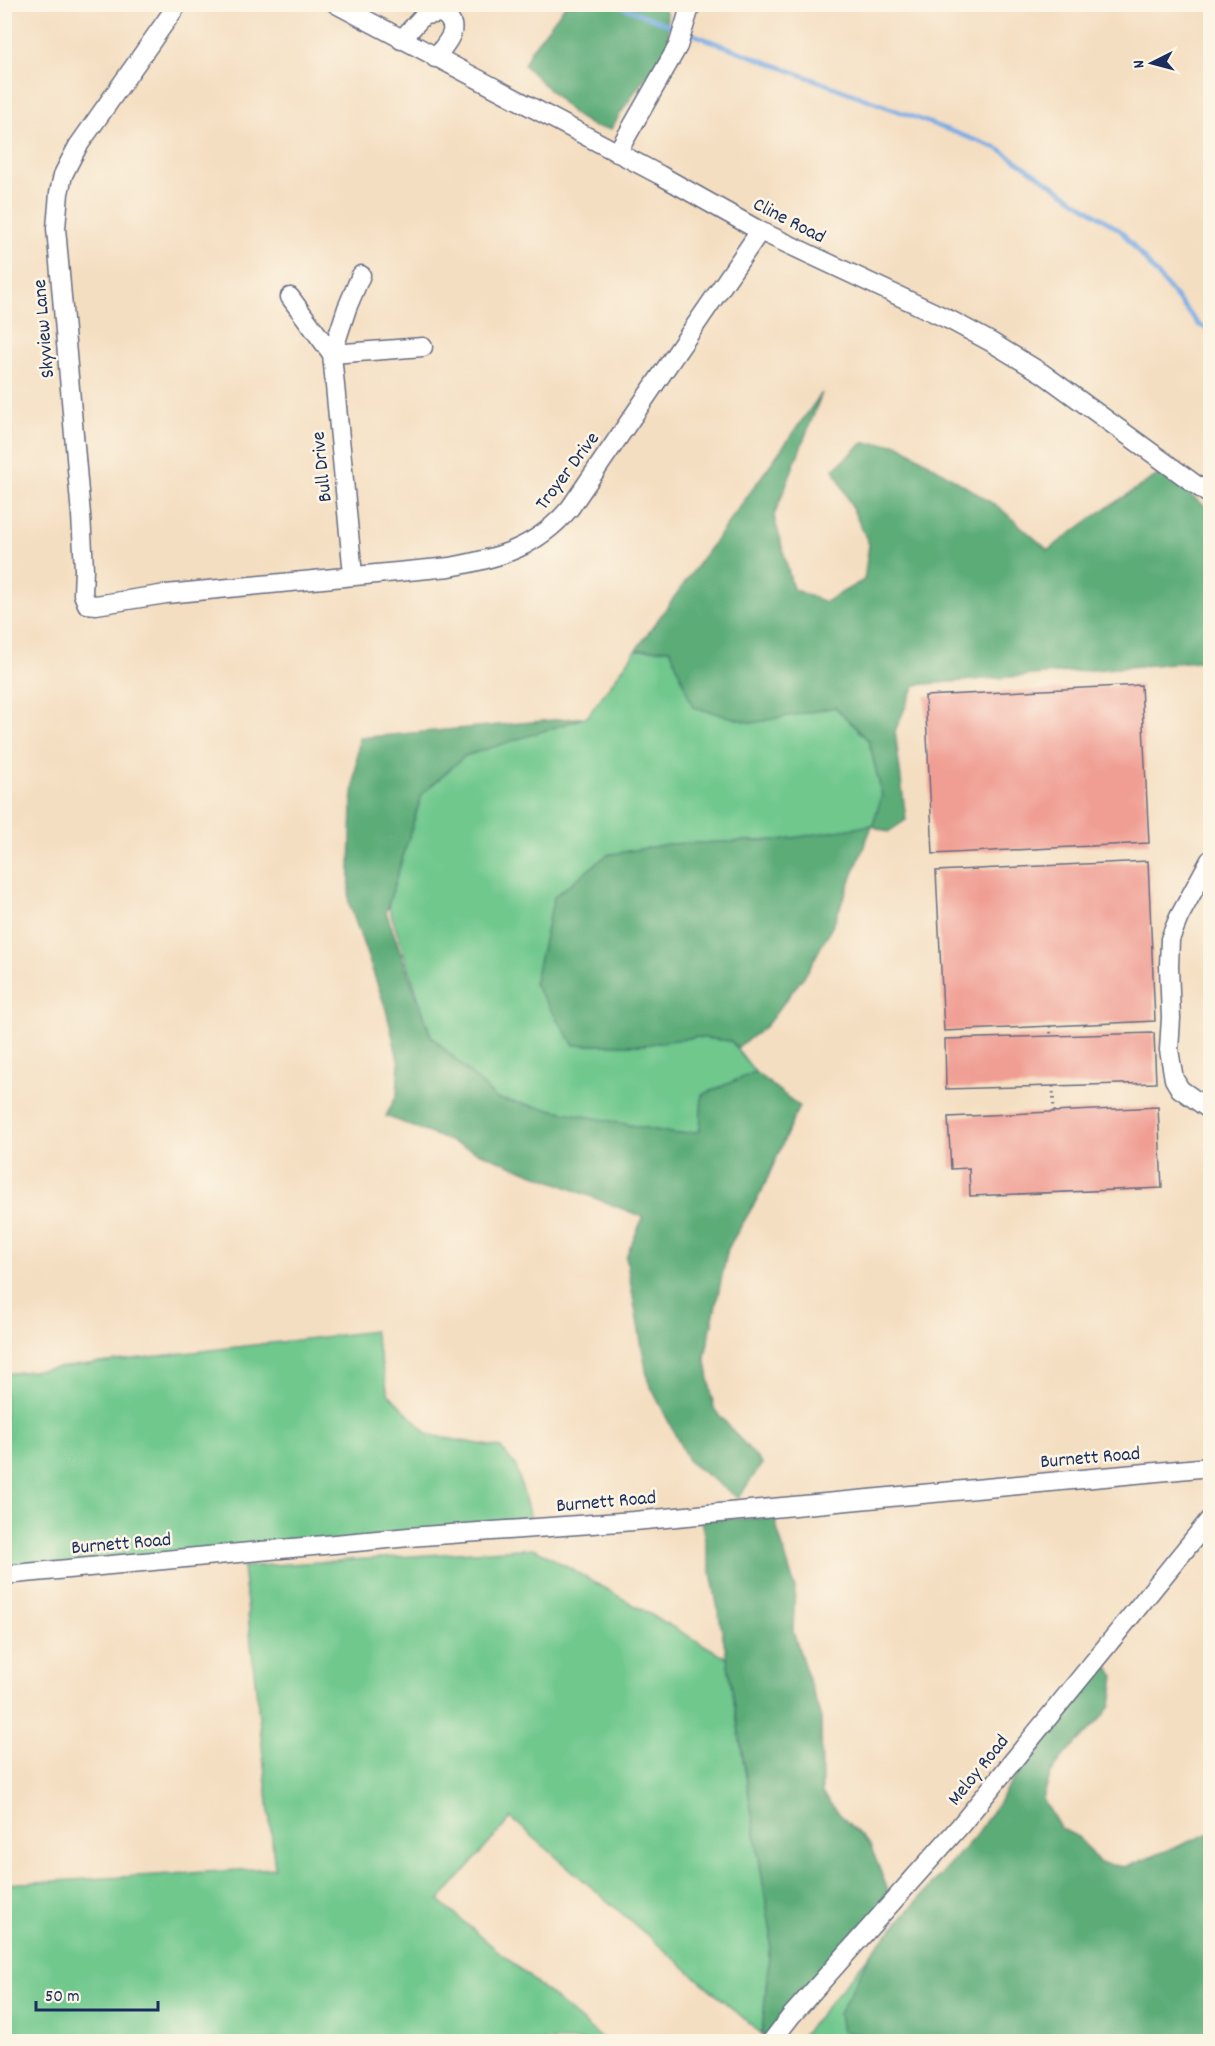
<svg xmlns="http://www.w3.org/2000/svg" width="1215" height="2046" font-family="Dekko,sans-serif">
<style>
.green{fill:#70c88d;stroke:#467c76;stroke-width:1.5}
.forest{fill:#5cac78;stroke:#3c6e6b;stroke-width:1.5}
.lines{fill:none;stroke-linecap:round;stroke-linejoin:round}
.stream{stroke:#77abe4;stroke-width:4.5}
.building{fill:#f09d93}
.minor-casing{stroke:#676c81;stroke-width:21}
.path{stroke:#676c81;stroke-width:3;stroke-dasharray:1.5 4.5;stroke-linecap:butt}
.minor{stroke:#fff;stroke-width:18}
.labels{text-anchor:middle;stroke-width:5;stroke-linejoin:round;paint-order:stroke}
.street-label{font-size:20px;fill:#1b2f5e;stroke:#fcf5e5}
</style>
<rect width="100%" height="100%" fill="#fcf5e5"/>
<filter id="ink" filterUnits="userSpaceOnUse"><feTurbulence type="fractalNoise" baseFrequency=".0167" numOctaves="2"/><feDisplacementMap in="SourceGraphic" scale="12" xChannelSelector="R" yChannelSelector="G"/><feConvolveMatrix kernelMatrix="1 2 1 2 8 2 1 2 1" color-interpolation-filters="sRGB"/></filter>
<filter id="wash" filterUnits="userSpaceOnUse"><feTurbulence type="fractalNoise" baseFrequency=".008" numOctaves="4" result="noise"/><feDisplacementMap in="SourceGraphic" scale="24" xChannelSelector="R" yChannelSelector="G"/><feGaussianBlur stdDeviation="1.35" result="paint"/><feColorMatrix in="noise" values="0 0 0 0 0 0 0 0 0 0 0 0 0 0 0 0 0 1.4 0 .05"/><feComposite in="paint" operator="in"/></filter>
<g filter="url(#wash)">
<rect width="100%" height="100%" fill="#f4dec1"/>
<path class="green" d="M670 649 752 723 835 707 869 741 882 795 873 826 780 840 669 844 607 855 574 1045H643L695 1037 731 1041 755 1072 702 1095 700 1132 676 1134 497 1099 431 1036 388 905 422 794 464 756 587 717 636 650Z
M374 1331 388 1393 429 1435 501 1448 516 1466 530 1517 522 1529 5 1575V1374Z
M534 1548 727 1658 771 1933 762 2034 511 1818 439 1901 605 2041 5 2042V1884L275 1868 243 1567Z
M871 1953 839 2014 922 2041 797 2042Z"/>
<path class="forest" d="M566 5H662L666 12 671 51C646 72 628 101 611 129L594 127 575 115 524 65 531 50Z
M822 393 774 516 793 589 825 602 864 580 869 544 834 469 863 443 898 444 1000 508 1048 550 1100 512 1161 473 1210 510V660L915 685 895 731 906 820 888 832 872 826 833 925 807 972 766 1026 737 1048 731 1041 695 1037 643 1045H574L534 984 554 897 607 855 669 844 780 840 873 825 882 795 869 741 835 707 752 723 693 707 670 649 636 650Z
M587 717 465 756 422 794 386 912 431 1036 497 1099 676 1134 700 1131 702 1095 755 1072 799 1106 762 1191 728 1248 705 1356 714 1409 762 1464 738 1498 689 1462 648 1381 626 1257 643 1217 386 1116 397 1094 399 1063 386 1009 349 903 352 804 359 738Z
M774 1518 795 1588 793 1631 821 1718 822 1794 842 1817 870 1845 893 1903 768 2041 762 2034 771 1933 727 1658 701 1519Z
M1106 1666 1115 1676 1111 1705 1098 1722 1065 1754 1050 1775 1043 1799 1060 1828 1078 1837 1099 1863 1126 1867 1210 1833V2041L922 2042 875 2038 842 2031 839 2014 871 1953 977 1834 1034 1749Z"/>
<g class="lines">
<path class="stream" d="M615 4 679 29
M687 32 999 149 1121 231 1199 325 1210 330"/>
</g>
<g id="blocks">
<path class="building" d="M1141 685 1149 843 933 854 925 696Z
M1148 861 1155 1021 944 1031 936 871Z
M1154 1033 1156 1083 946 1089 945 1039Z
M1158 1107 1162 1188 970 1196 969 1168 951 1169 948 1117Z"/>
</g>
</g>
<g filter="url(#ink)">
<use href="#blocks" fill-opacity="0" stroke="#676c81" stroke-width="1.5"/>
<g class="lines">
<defs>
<path id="minor" d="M178 4 78 146 69 163 63 175 59 193 56 228 81 515 84 569 83 594 87 604 96 605 166 594 450 567C499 558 536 548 570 508L760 231
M336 4 660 175 760 231 952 321 991 342 1042 373 1210 495
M401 40 424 15 442 13C464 28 446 43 435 58
M617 153 678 46 691 4
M290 297 332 354 423 347
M353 575 332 354 347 308 361 275
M1210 860 1179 917 1170 939 1169 966 1171 1018 1169 1050 1174 1079 1180 1089 1210 1110
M4 1575 409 1537 634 1521 1210 1467
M771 2042 791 2016 960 1826 1210 1519"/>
</defs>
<use href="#minor" class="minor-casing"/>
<path class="path" d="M1050 1026 1051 1036
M1053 1086 1054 1112"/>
<use href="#minor" class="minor"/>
</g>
</g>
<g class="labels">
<g class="street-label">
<text transform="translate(790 219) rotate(27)" y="7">Cline Road</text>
<text transform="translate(42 329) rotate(-95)" y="7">Skyview Lane</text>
<text transform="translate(320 467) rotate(-96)" y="7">Bull Drive</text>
<text transform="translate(566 470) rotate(-53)" y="7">Troyer Drive</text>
<text transform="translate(1090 1456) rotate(-5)" y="7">Burnett Road</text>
<text transform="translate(606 1500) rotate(-5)" y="7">Burnett Road</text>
<text transform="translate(121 1542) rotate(-5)" y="7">Burnett Road</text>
<text transform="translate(977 1769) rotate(-51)" y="7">Meloy Road</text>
</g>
</g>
<rect width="1215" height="2046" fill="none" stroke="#fcf5e5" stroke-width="24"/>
<g transform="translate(1152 63) rotate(264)" stroke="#fcf5e5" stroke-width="4.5" paint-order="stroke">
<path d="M0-4.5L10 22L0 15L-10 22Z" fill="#1b2f5e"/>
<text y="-9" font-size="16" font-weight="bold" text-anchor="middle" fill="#1b2f5e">N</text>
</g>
<path d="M36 2001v9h122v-9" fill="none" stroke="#1b2f5e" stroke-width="3"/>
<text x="45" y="2001" font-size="18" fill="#1b2f5e" stroke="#fcf5e5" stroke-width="4.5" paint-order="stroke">50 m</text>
</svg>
